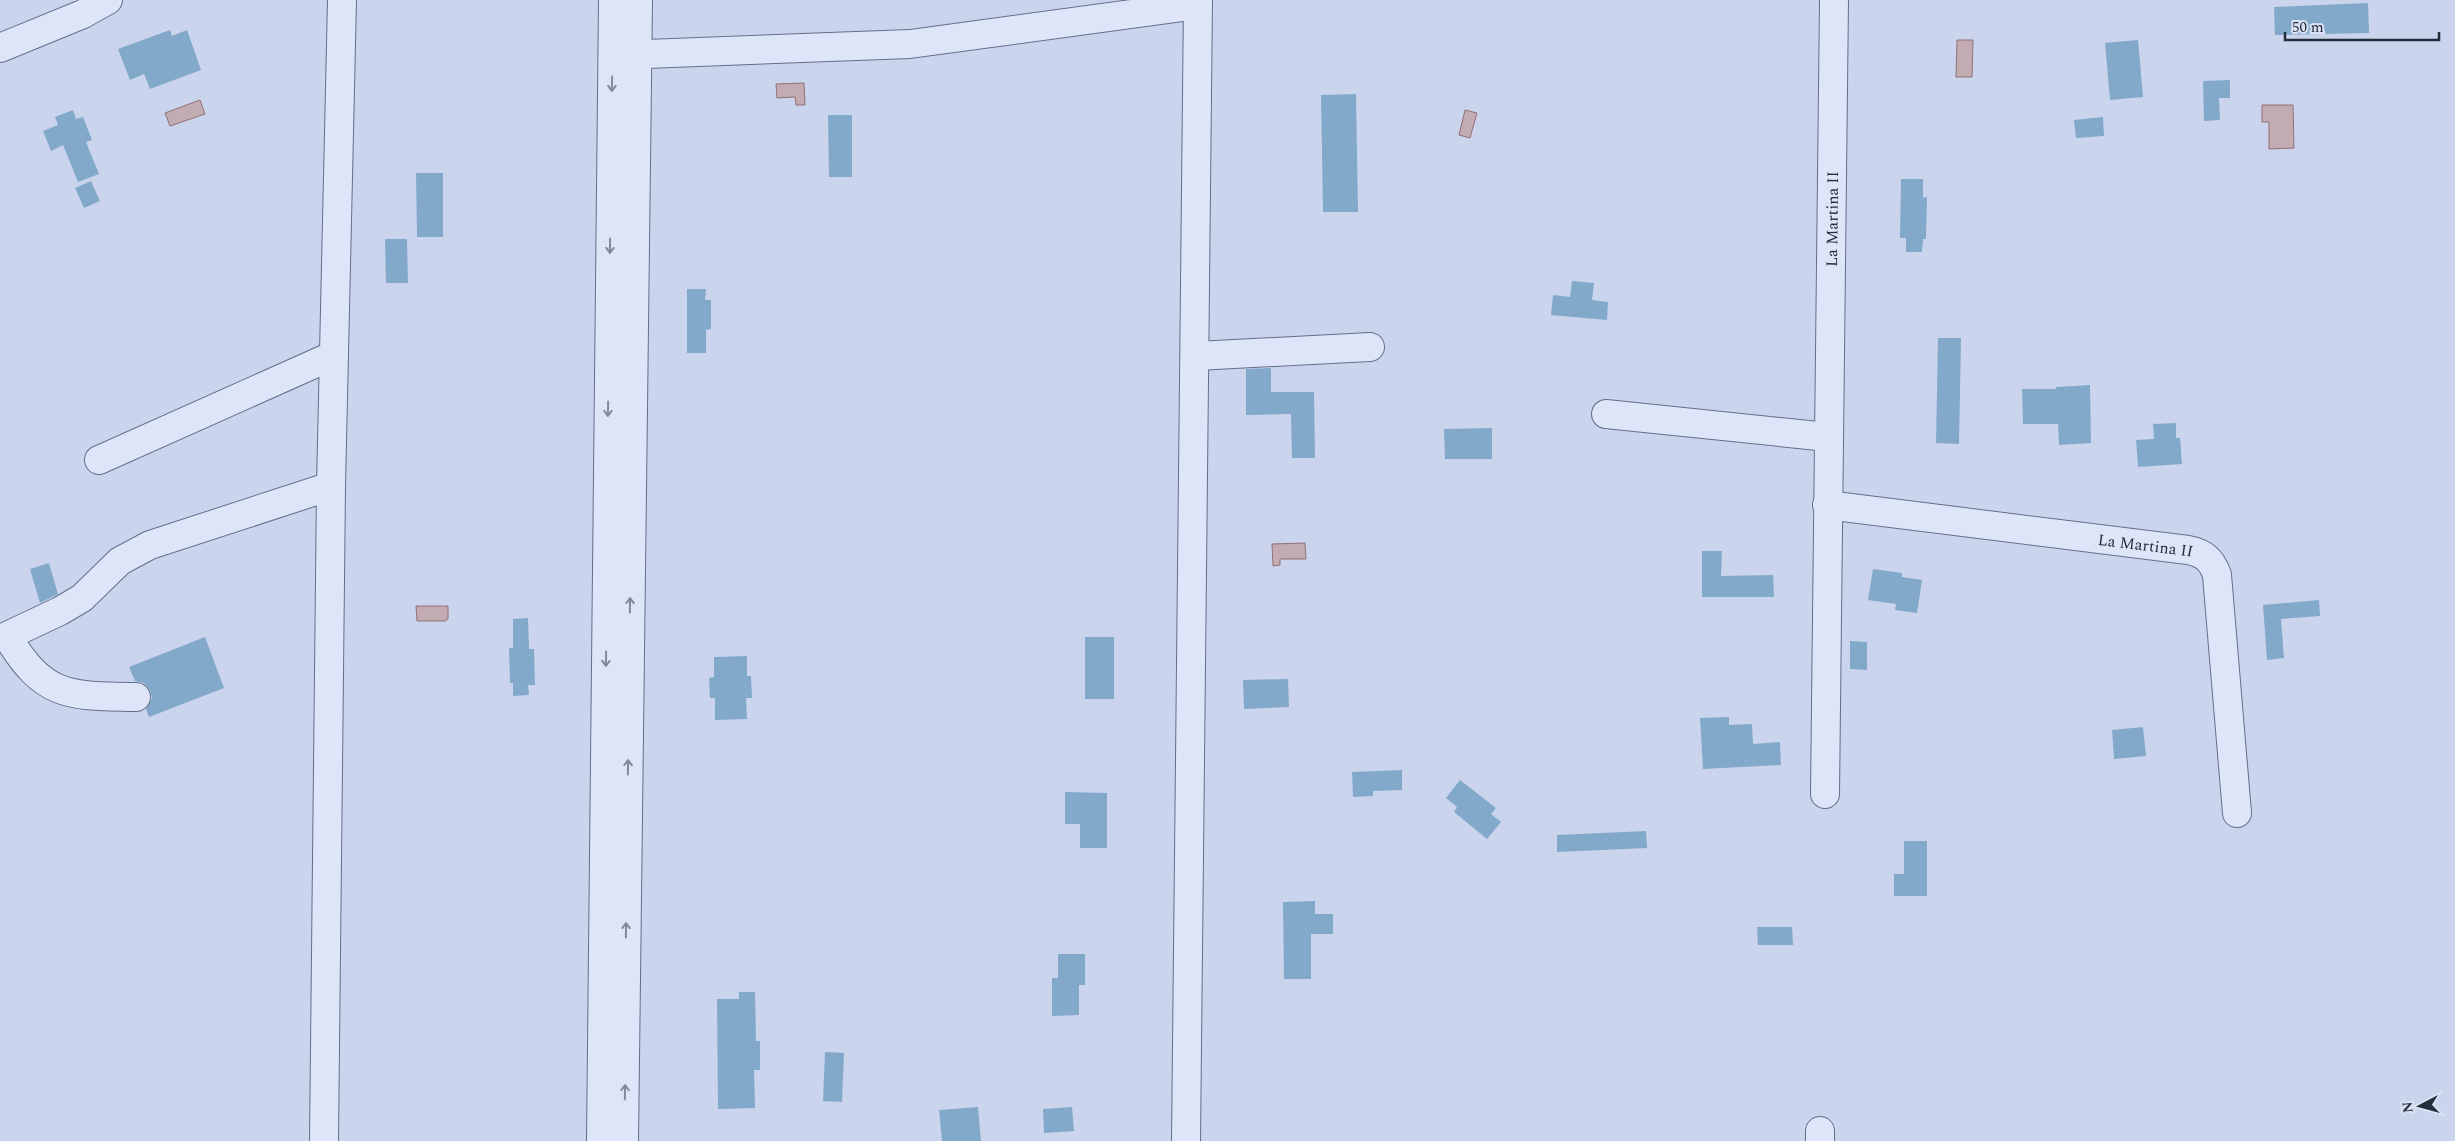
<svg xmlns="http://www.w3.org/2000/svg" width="2455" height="1141" font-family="Spectral,serif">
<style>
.water{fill:#c2abb1;stroke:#907178}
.building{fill:#82a9c9}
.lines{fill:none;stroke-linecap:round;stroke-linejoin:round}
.minor-casing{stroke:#5f718a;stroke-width:30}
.minor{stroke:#dee5f8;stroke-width:28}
.oneway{stroke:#808a9a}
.labels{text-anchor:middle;stroke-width:4.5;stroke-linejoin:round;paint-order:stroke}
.street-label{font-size:16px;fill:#222e3b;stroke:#dae1f5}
</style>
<rect width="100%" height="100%" fill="#cbd4ed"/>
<path class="water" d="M1957 40H1973L1972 77H1956Z
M804 83 805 105H796L795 97 777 98 776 84Z
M200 100 205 114 170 126 165 113Z
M2262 105H2293L2294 148 2269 149V122H2262Z
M1465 110 1477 113 1470 138 1459 135Z
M1305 543 1306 559H1280V565L1273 566 1272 544Z
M416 606H448V619L445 621H417Z"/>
<path class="building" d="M2368 3 2369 33 2275 35 2274 7Z
M170 30 172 36 187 30 201 70 150 89 144 74 130 80 118 49Z
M2138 40 2143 97 2110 100 2105 43Z
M2230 80V98H2219L2220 120 2204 121 2203 81Z
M1356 94 1358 212H1323L1321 95Z
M73 110 76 119 83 117 92 140 86 142 99 174 78 182 63 145 51 151 43 131 58 125 55 117Z
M828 115H852V177H829Z
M2103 117 2104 136 2076 138 2074 120Z
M416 173H443V237H417Z
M1901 179H1923V198L1927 197 1926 239H1923L1922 252H1906V238H1900Z
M91 181 100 201 84 208 75 188Z
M385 239H407L408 283H386Z
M1572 281 1594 283 1592 300 1608 302 1607 320 1551 315 1553 295 1570 297Z
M687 289H706L705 300H711V329L706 330V353H687Z
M1938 338H1961L1959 444 1936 443Z
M1271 368V392H1314L1315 458H1292L1291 414 1246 415V369Z
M2090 385 2091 443 2059 445 2058 424H2023L2022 389H2056V387Z
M2176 423V438H2180L2182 464 2138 467 2136 440 2154 439 2153 424Z
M1492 428V459H1445L1444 429Z
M1702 551H1722L1721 576 1773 575 1774 597H1702Z
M49 563 58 594 40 603 30 569Z
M1873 569 1902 573V577L1922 580 1917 613 1895 610 1896 604 1868 600Z
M2319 600 2320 616 2281 619 2284 658 2267 660 2263 605Z
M528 618 529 649H534L535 685H528L529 695 513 696V683H510L509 648H513V619Z
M205 637 224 688 149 717 146 709 152 698 150 690 144 683 135 681 129 667Z
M1085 637H1114V699H1085Z
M1850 641 1867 642V670L1850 669Z
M747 656V676H751L752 698H746L747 719 715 720V698H710L709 678 714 677V657Z
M1288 679 1289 707 1244 709 1243 680Z
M1729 717V725L1752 724 1753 744 1780 742 1781 765 1703 769 1700 718Z
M2143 727 2146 756 2114 759 2112 730Z
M1402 770V790L1373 791V796L1353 797 1352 772Z
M1460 780 1496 808 1491 814 1501 822 1487 839 1454 812 1457 807 1446 798Z
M1065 792 1107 793V848H1080V824H1065Z
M1646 831 1647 848 1557 852V835Z
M1904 841H1927V896H1894V874H1904Z
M1315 901V914H1333V934H1311V979H1284L1283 902Z
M1757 927H1792L1793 945H1758Z
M1058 954H1085V985H1079V1015L1052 1016V978H1058Z
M739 992H755L756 1041H760V1070H754L755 1108 718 1109 717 999H739Z
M825 1052 844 1053 842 1102 823 1101Z
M978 1107 981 1141H942L939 1110Z
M1072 1107 1074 1131 1044 1133 1043 1109Z"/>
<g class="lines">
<defs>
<g id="minor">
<path d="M0 48 83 14 108 0"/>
<path d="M620 55 910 44 1198 5"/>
<path d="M1196 356 1370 347"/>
<path d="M1606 414 1828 437"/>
<path d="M99 460 334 355"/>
<path id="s1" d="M1827 505 2188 550C2204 553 2212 560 2217 575L2237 813"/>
<path d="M136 697C69 696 44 698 7 636L60 611 82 598 120 561 150 545 331 486"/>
<path id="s2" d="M1825 794 1834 0"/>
<path d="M324 1141 331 486 342 0"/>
<path d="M601 1141 613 0"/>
<path d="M624 1141 638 0"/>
<path d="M1186 1141 1198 0"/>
<path d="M1820 1141V1131"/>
</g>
</defs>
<use href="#minor" class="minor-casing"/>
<use href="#minor" class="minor"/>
</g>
<defs><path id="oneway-shaft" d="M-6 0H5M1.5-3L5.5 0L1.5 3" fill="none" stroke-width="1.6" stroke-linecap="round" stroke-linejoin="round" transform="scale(1.25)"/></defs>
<g class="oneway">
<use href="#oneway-shaft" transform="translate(612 84) rotate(91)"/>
<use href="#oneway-shaft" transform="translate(610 246) rotate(91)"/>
<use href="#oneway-shaft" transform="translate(608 409) rotate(91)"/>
<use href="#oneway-shaft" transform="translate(630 605) rotate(-89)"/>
<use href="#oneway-shaft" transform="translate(606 659) rotate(91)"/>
<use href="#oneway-shaft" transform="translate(628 767) rotate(-89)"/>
<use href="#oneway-shaft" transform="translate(626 930) rotate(-89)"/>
<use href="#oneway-shaft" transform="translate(625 1092) rotate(-89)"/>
</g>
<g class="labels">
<g class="street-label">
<text dy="6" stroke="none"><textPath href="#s2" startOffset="575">La Martina II</textPath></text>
<text dy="6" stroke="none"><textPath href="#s1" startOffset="321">La Martina II</textPath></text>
</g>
</g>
<g transform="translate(2420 1106) rotate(264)" stroke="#dae1f5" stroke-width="4" paint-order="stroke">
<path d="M0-4L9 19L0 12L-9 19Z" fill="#222e3b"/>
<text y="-8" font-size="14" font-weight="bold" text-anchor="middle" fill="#222e3b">N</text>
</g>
<path d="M2285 32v8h154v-8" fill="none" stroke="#222e3b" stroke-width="2.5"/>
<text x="2292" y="32" font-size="15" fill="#222e3b" stroke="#dae1f5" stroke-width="4" paint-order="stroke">50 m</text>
</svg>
